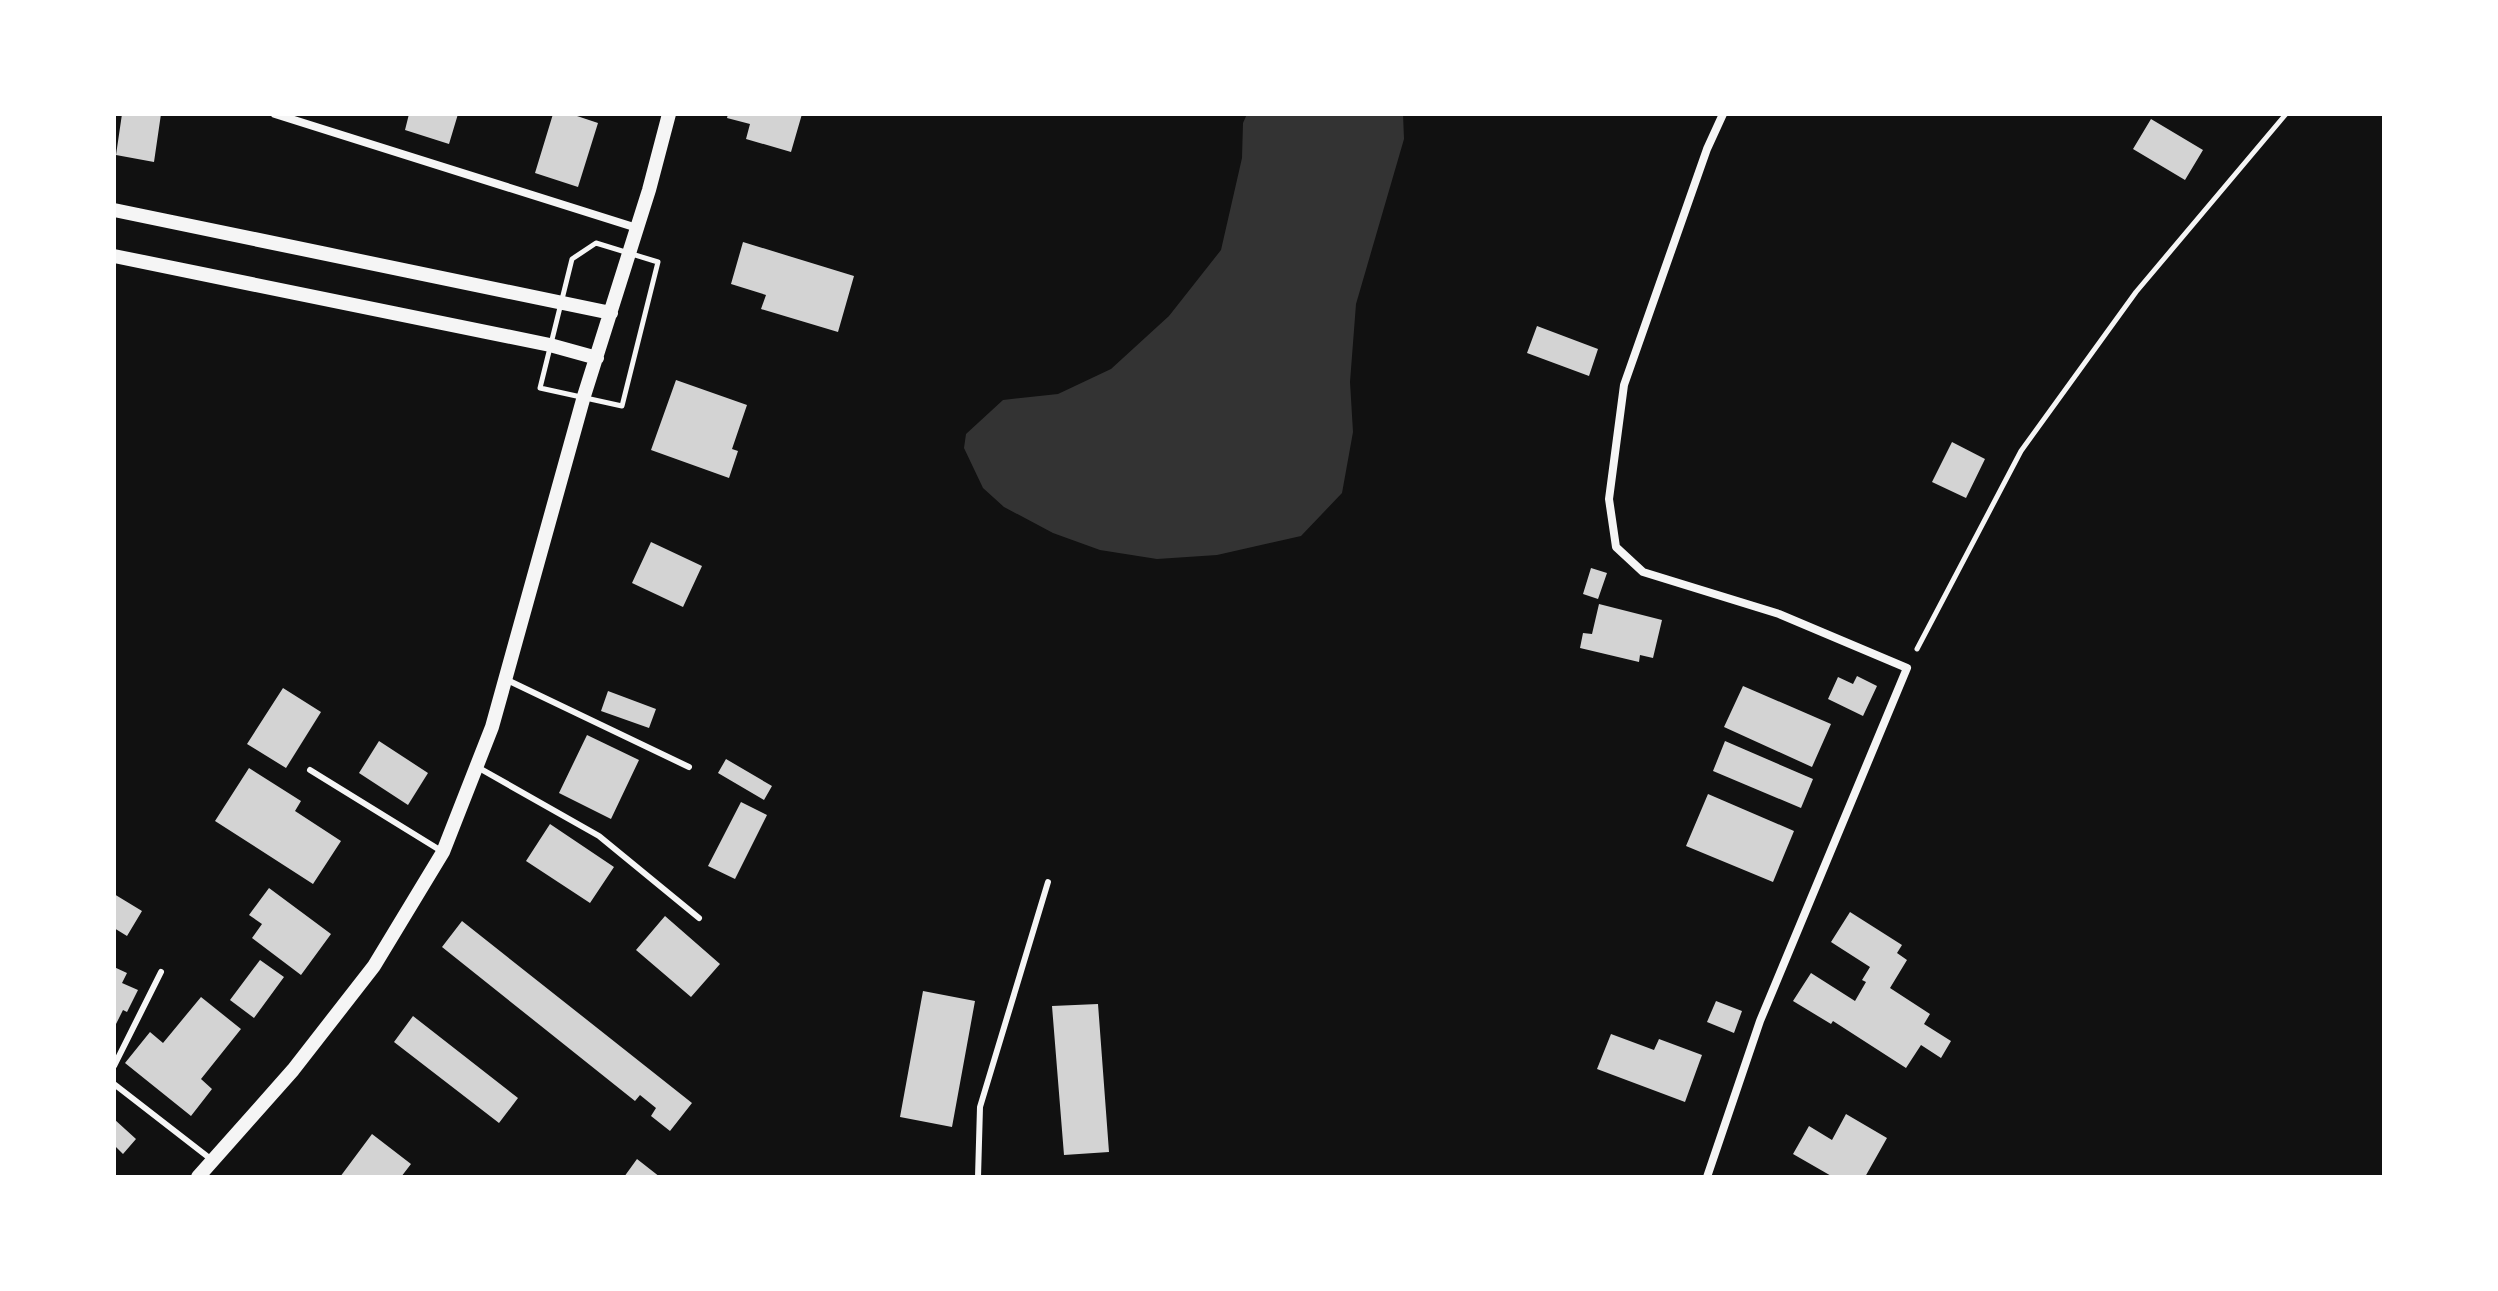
<svg xmlns="http://www.w3.org/2000/svg" width="2498" height="1291" font-family="'IBM Plex Sans',sans-serif">
<style>
.water{fill:#333}
.building{fill:#d3d3d3}
.lines{fill:none;stroke-linecap:round;stroke-linejoin:round}
.path{stroke:#f5f5f5;stroke-width:5}
.service{stroke:#f5f5f5;stroke-width:6}
.minor{stroke:#f5f5f5;stroke-width:8}
.tertiary{stroke:#f5f5f5;stroke-width:14}
</style>
<rect width="100%" height="100%" fill="#111"/>
<path class="water" d="M1247 114H1403L1404 139 1356 304 1350 382 1353 432 1342 493 1301 536 1217 555 1157 559 1100 550 1053 533 1004 507 983 488 964 448 966 434 1003 400 1058 394 1111 369 1169 316 1221 250 1242 158 1243 123Z"/>
<path class="building" d="M122 114H161L154 162 116 155Z
M409 114H458L449 144 405 130Z
M553 114H571L598 123 578 187 535 173Z
M728 114H802L791 152 746 139 750 124 727 118Z
M2151 119 2203 150 2185 180 2133 149Z
M743 242 854 276 838 332 761 309 766 295 731 284Z
M1537 326 1598 349 1589 376 1527 353Z
M676 380 747 405 732 449 738 451 729 478 651 450Z
M1952 442 1985 459 1966 498 1932 482Z
M651 542 702 566 683 607 632 583Z
M1591 568 1607 573 1598 599 1583 594Z
M1599 604 1662 620 1653 658 1640 655 1639 662 1580 648 1583 633 1592 634Z
M1857 676 1877 686 1863 716 1828 699 1838 677 1853 684Z
M1743 686 1831 724 1812 767 1724 727Z
M283 688 321 712 286 768 247 744Z
M608 691 656 709 649 728 601 711Z
M587 735 639 760 611 819 559 793Z
M379 741 428 773 408 805 359 773Z
M1725 741 1813 779 1801 808 1713 771Z
M726 759 772 786 764 800 718 773Z
M249 768 301 801 295 811 341 841 313 884 215 821Z
M1708 794 1794 831 1773 882 1686 846Z
M741 802 767 815 735 879 708 866Z
M550 824 614 867 590 903 526 861Z
M269 888 331 934 301 975 252 938 262 924 249 915Z
M114 894 142 911 127 936 114 928Z
M1850 912 1902 945 1897 953 1907 960 1890 988 1930 1014 1924 1024 1951 1041 1941 1058 1921 1045 1906 1068 1833 1021 1831 1024 1793 1001 1811 973 1855 1001 1866 982 1862 980 1870 967 1831 942Z
M665 916 720 964 691 997 636 950Z
M462 921 692 1103 670 1131 651 1116 656 1108 640 1095 635 1101 442 947Z
M260 960 284 977 254 1018 230 1000Z
M114 967 127 973 122 983 138 990 127 1012 123 1010 114 1028Z
M923 991 975 1001 952 1127 900 1117Z
M201 997 241 1029 201 1079 212 1089 191 1116 125 1063 150 1032 163 1043Z
M1716 1001 1742 1011 1734 1033 1707 1022Z
M1098 1004 1109 1152 1064 1155 1052 1006Z
M413 1016 518 1098 499 1123 394 1042Z
M1611 1034 1654 1050 1659 1039 1702 1055 1685 1102 1597 1069Z
M1846 1114 1887 1138 1865 1177H1833L1793 1154 1809 1126 1832 1140Z
M114 1119 136 1139 123 1154 114 1145Z
M372 1134 411 1164 401 1177H340Z
M637 1159 660 1177H624Z"/>
<g class="lines">
<path class="path" d="M596 243 658 262 622 406 540 388 572 259Z
M1917 649 2021 451 2136 292 2286 114"/>
<path class="service" d="M505 679 689 767
M479 768 599 836 699 918
M310 770 443 852
M114 1066 161 972
M114 1084 212 1160
M978 1177 980 1107 1048 882"/>
<path class="minor" d="M275 114 637 228
M1707 1177 1760 1021 1907 668 1779 614 1643 572 1616 547 1609 499 1624 385 1707 149 1723 114"/>
<path class="tertiary" d="M114 210 611 313
M114 256 550 345 597 358
M198 1177 293 1070 374 966 443 852 492 727 584 396 649 190 669 114"/>
</g>
<rect width="2498" height="1291" fill="none" stroke="#ffffff" stroke-width="232"/>
</svg>
